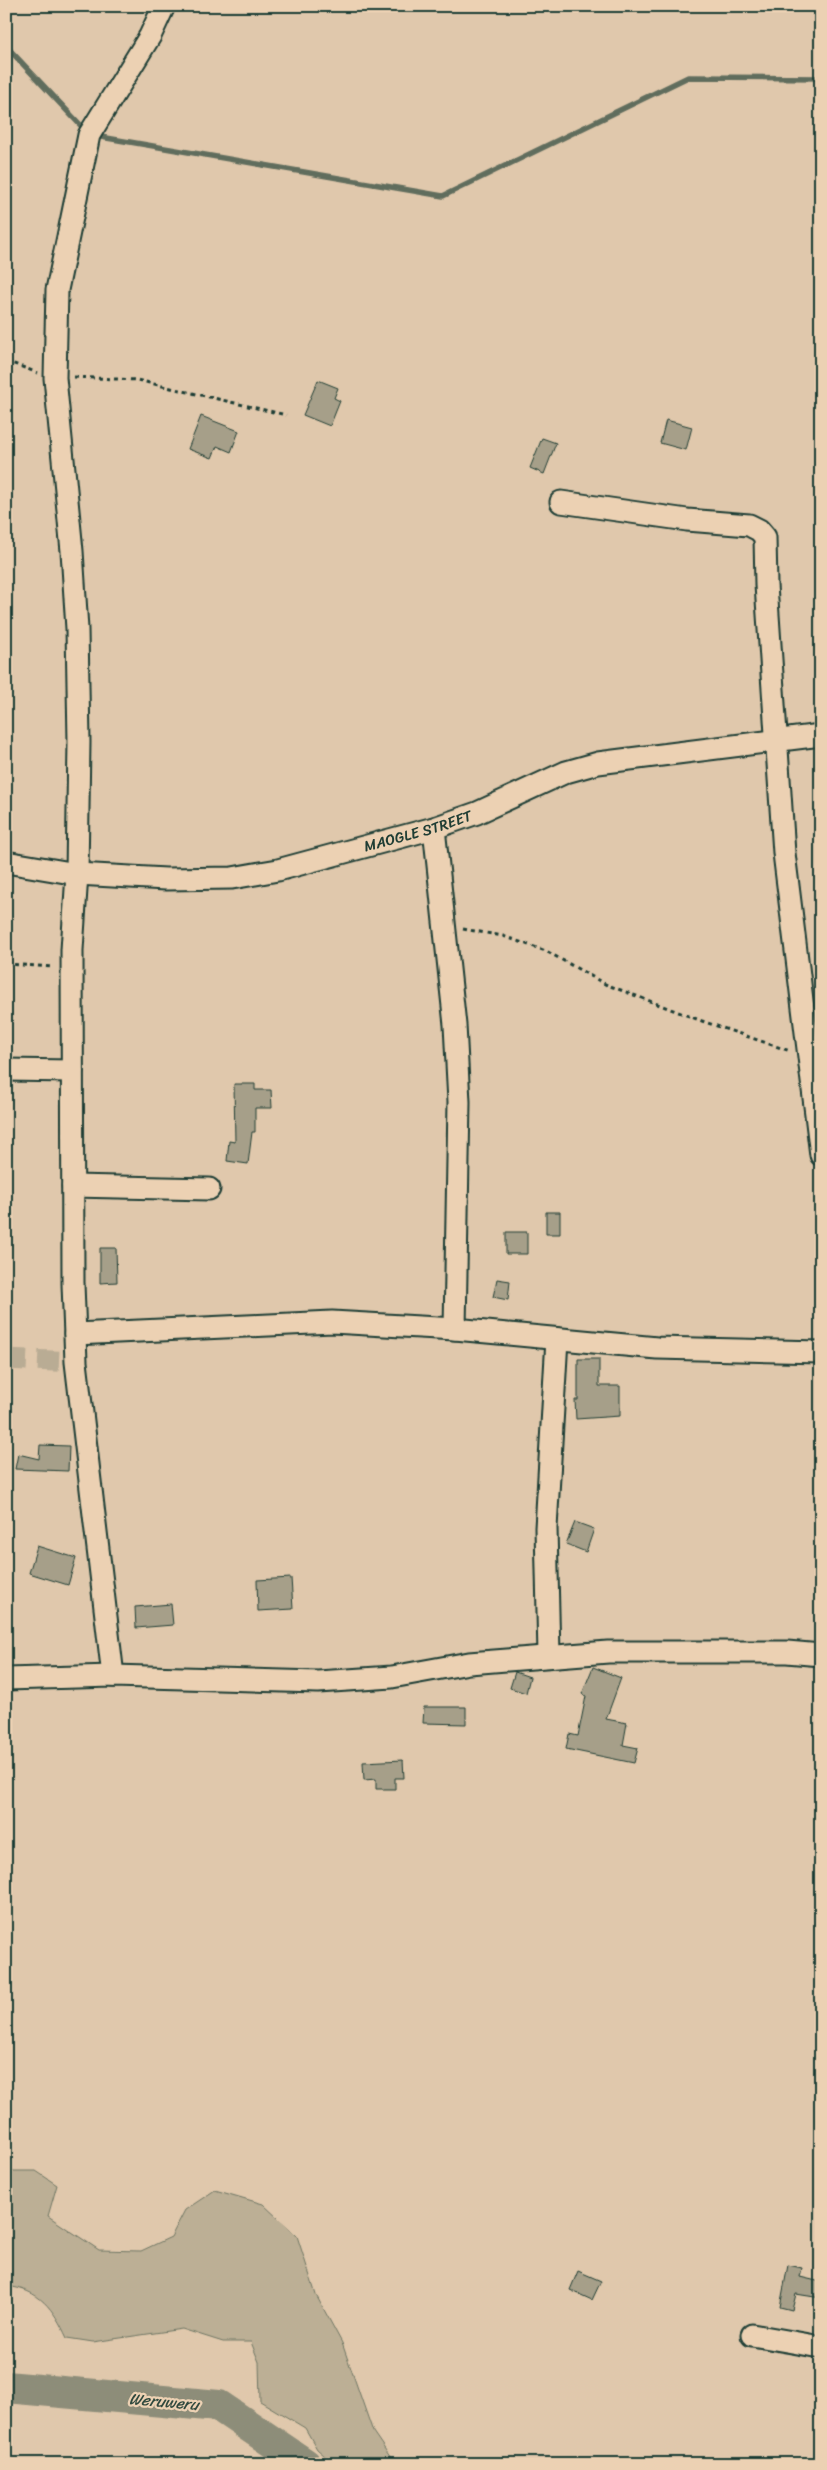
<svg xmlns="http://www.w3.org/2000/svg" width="827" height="2470" font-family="Sriracha,sans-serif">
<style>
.green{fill:#bcaf95;stroke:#6e7664}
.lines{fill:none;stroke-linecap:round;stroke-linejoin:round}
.stream{stroke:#616d5d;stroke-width:5.5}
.river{stroke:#8d8d79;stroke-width:32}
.building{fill:#a69f89;stroke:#1f3d34}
.minor-tunnel{stroke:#b9ac94;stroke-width:21;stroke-dasharray:21 11;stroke-linecap:butt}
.minor-casing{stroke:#1f3d34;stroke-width:25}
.path{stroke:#1f3d34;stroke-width:3;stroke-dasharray:4 4;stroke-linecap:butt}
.minor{stroke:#ecd1b3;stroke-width:21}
.labels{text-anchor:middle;stroke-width:4.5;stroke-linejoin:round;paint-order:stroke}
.street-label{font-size:15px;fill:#1f3d34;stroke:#ecd1b3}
.water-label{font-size:16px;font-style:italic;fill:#30493e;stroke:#ecd1b3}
</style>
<rect width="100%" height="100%" fill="#e0c8ac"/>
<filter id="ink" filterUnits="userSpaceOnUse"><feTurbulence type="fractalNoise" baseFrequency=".02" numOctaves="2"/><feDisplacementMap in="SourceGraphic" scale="10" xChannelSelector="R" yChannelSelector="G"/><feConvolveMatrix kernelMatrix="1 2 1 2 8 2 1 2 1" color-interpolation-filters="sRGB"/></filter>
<g filter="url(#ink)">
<path class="green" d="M6 2171H36L57 2185 48 2216 99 2250 141 2251 171 2237 185 2210 215 2190 263 2204 297 2236 316 2295 342 2343 373 2432 395 2464H334L317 2449 305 2428 260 2401 259 2362 251 2342H223L182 2329 93 2342 67 2338C53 2308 40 2290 6 2286Z"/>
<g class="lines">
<path class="stream" d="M6 46 87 132
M95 136 443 196 688 77 821 78"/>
<path class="river" d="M6 2387 219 2406 305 2464"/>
</g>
<path class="building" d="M318 380 338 388 334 398 340 401 330 426 303 415Z
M201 416 239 431 231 452 217 446 212 458 188 449Z
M666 420 692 427 686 450 660 443Z
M542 438 556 443 544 474 530 468Z
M234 1084H255V1090H271L272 1108H255V1132H252L248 1164 227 1161 229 1141 235 1142Z
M546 1212H560V1234H546Z
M506 1232H527V1254H506Z
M100 1248H116L117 1282 100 1283Z
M497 1279 510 1281 508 1300 493 1297Z
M578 1359H599V1386H620V1416L576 1419 575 1400H578Z
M40 1445 69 1446 68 1471 15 1469 18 1454 39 1459Z
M575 1522 594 1529 586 1552 566 1544Z
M37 1546 76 1558 68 1585 29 1573Z
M291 1578 293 1609 258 1611 257 1580Z
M171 1604 173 1625 136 1628 135 1607Z
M593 1667 621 1678 606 1719 627 1723 623 1745 638 1748 634 1763 566 1749 569 1734 578 1736 586 1696 582 1694Z
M515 1672 530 1677 526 1693 510 1688Z
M424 1707H466V1724L423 1723Z
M403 1760 404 1778H395V1789H376V1779L364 1780 363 1762Z
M788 2265 802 2268 800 2277 821 2282V2298L796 2294 792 2310 780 2307Z
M578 2271 601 2281 592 2300 570 2290Z"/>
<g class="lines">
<path class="minor-tunnel" d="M6 1359 76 1362"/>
<defs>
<g id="minor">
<path d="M561 502 687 520 749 525 759 530 765 537 766 585 784 853 821 1155"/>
<path d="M434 828 455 1025 459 1102 455 1329"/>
<path id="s1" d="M6 862 77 874 166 879 232 878 278 870 434 828 477 813 566 772 598 763 821 735"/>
<path d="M6 1070 72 1071"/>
<path d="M73 1186 209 1189"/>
<path d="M75 1334 332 1322 455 1329 657 1348 821 1352"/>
<path d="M549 1655 546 1528 557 1339"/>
<path d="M113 1676 76 1362 73 1284 72 950 77 874 79 742 77 629 72 551 55 378 57 290 89 135 150 36 164 6"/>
<path d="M6 1679 113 1676 318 1682 392 1677 469 1663 608 1652H787L821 1655"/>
<path d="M752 2335 821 2347"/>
</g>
</defs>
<use href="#minor" class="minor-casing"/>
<path class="path" d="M6 361 38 373
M74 377 137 380 286 415
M463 929 503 936 546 951 605 984 702 1021 790 1051
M6 964 53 967"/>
<use href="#minor" class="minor"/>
</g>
</g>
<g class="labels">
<g class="street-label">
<text dy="5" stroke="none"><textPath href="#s1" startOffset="419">MAOGLE STREET</textPath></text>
</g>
<g class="water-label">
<text transform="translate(164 2401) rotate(5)" y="6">Weruweru</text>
</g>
</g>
<rect width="827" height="2470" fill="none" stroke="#ecd1b3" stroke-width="25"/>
<rect x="12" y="12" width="802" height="2445" fill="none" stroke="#1f3d34" stroke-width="2" filter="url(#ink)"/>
</svg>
